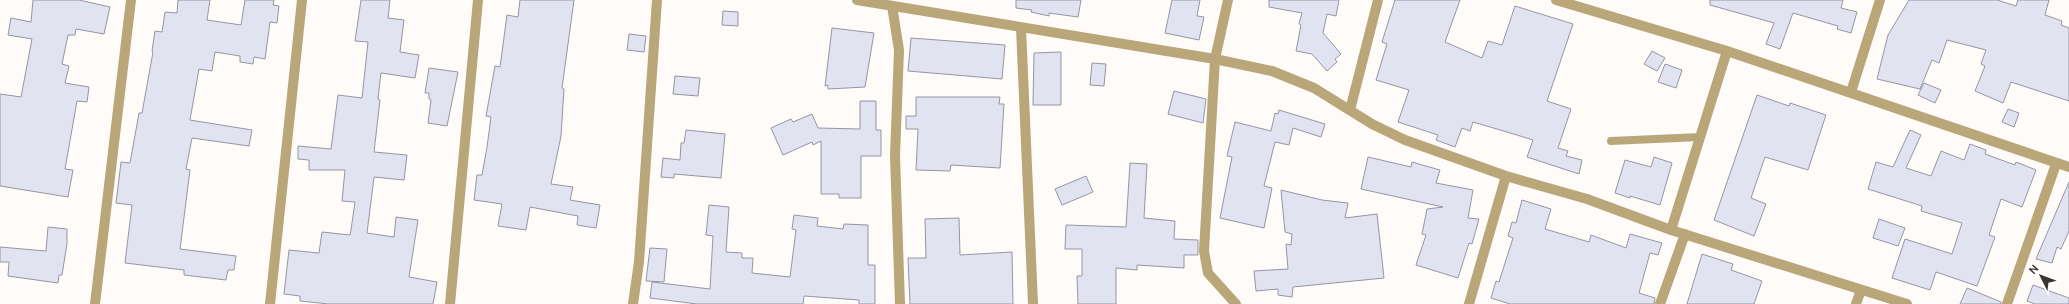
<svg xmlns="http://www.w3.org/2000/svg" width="2069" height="304" font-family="Ubuntu,sans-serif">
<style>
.building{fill:#e1e3f1;stroke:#9496a3}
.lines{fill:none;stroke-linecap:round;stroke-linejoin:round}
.service{stroke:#b9a679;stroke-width:8}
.minor{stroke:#b9a679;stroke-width:10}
</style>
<rect width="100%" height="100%" fill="#fefbf9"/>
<path class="building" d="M33 0H79L110 7 104 34 76 29 75 35H68L62 64 69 66 65 83 89 87 87 102 77 101 65 169 73 170 68 197 0 186V94L21 97 32 39 8 35 11 18 31 22Z
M178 0H210L207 20 241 25 245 0H274L273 5 279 6 277 23 270 22 265 59 254 57 253 64 240 62V56L215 52 212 71 199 69 190 120 252 130 249 146 192 138 186 169 190 170 180 249 236 256 234 270H228L226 280 184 275V270L125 263 132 205 116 203 121 162 130 163 139 113H142L153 52 152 51 155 31 162 32 165 12 177 13Z
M361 0H390L388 18 404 20 400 52 419 55 415 78 381 73 378 99 380 100 374 152 407 155 404 180 374 177 367 233 394 237 396 217 418 220 409 277 437 282 433 304H329L300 301V296L284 294 289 250 319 253 322 232 350 235 351 230 355 202 342 201 345 170H309V160L298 159V146L331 149 338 95 362 98 368 42 355 41Z
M520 0H574L562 88 564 89 561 136 551 184 573 187 570 200 600 205 596 228 577 225 578 216 530 207 526 230 498 226 502 204 474 200 477 175H482L487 147 491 117 486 116 495 66 500 67 507 15 518 17Z
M1016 0H1081L1078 17 1049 13V16L1031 12 1032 10 1016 8Z
M1172 0H1200L1197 16 1204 17 1199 40 1165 33Z
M1269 0H1339L1336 16 1327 14 1323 33 1341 54 1335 59 1337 62 1327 71 1312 54 1296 51 1301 25 1299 24 1302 13 1269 7Z
M1395 0H1460L1445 42 1482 58 1488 41 1502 45 1515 6 1573 24 1547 101 1571 109 1558 148 1568 151 1566 156 1582 160 1579 174 1527 157 1533 140 1507 132 1473 122 1470 131 1462 128 1455 147 1436 140 1438 135 1398 122 1409 90 1376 80 1387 44 1382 42Z
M1710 0H1843L1841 8 1857 12 1851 33 1837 29 1838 26 1793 13 1780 49 1766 44 1774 23 1710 5Z
M1909 0H1997L2016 6 2018 0H2049L2045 15 2062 21 2061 25 2069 28V101L2011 82 2003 103 1975 91 1985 66 1981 64 1986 50 1947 40 1939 63 1932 60 1920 89 1877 79 1888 35Z
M723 11 738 12V26L722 25Z
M832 28 874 33 865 87 828 89V85L825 86Z
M629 34 646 36 644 52 627 50Z
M911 38 1005 45 1002 79 908 71Z
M1652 51 1665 58 1657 71 1644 64Z
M1061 52V105H1033L1034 53Z
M1092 63 1106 64 1104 86 1090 85Z
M1665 64 1682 70 1676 88 1658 82Z
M429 68 458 72 447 126 428 123 431 100 429 99V93H425Z
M675 76 700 78 698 96 673 94Z
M1924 83 1941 90 1935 103 1918 95Z
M1174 91 1206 99 1203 123 1168 114Z
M1757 95 1789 106 1790 103 1826 115 1808 170 1765 157 1751 198 1766 204 1754 236 1714 220Z
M916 97H1000L999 104H1004L1000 168 951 165 950 171 916 170 918 129H906V116H916Z
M860 101H876V130H881V156H861V198H839V194H821V141L813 145 812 142 783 155 771 128 791 119 793 122 812 114 818 128 860 129Z
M2008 109 2019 113 2014 127 2002 122Z
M1279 110 1325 124 1321 137 1293 128 1289 145 1275 142 1264 186 1272 188 1264 228 1220 218 1232 157 1227 156 1235 122 1271 131 1275 113 1278 114Z
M686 130 725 134 721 178 674 174V178L661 177 663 158 680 160 681 143H684Z
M1910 130 1921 135 1906 168 1931 176 1941 151 1964 160 1970 144 1986 150 1985 154 2015 165 2016 162 2036 170 2022 207 2001 199 1989 235 1995 237 1977 286 1936 272 1930 290 1892 278 1905 239 1952 254 1962 223 1921 211 1922 206 1868 189 1876 162 1893 167Z
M1368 157 1411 167 1412 162 1440 170 1436 183 1473 190 1468 218 1479 219 1472 244 1469 243 1458 278 1416 265 1426 235 1422 234 1427 209 1443 207 1361 189Z
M1654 157 1672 163 1660 205 1630 196V198L1615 193 1625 160 1651 167Z
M1130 163 1147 164 1144 218 1175 221 1174 239 1198 240V255H1184V268L1137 265V270L1116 268V304H1078L1077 276H1082V249H1065L1066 225 1126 227Z
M1086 176 1093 192 1062 205 1055 189Z
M2069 182V231L2061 249 2057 247 2052 263 2036 259Z
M1281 190 1322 200 1348 203 1345 218 1377 214 1384 278 1293 287 1292 297 1278 295V289L1256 291 1254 271 1288 269 1286 244 1291 245 1292 234 1285 232Z
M1522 200 1551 209 1545 229 1589 242 1591 235 1626 248 1630 234 1662 243 1658 255 1650 253 1639 293 1655 298 1654 304H1510L1491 298 1496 281 1499 282 1513 238 1508 236 1512 222 1516 223Z
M709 205 729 207 726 252 742 253V258H753L752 273 790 277 796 230 792 229 794 215 818 218 817 226 843 229 844 224 868 225V265H875V304H859V300L804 296 803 304H697L650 298 652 282 710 289 713 236 706 235Z
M959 218 960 255 1012 252 1013 304H910L908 258H926L925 219Z
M1879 219 1905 228 1898 246 1873 238Z
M48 227 67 229V244L62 275H59L58 283 8 276 9 262H0V247L46 251Z
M650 248 667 249 664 282 646 281Z
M1702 254 1733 264 1731 270 1762 281 1754 304H1687Z
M2033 285 2069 298V304H2035L2027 301Z
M1967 288 2001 302V304H1960Z"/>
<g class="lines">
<path class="service" d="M1611 141 1700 137"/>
<path class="minor" d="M857 0 1215 59 1272 71 1314 88 1372 124 1405 140 1506 176 1587 199 1671 230 1907 304
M1228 0 1215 59 1204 251 1208 273 1236 304
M1556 0 1727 51 2069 167
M892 6 899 50 895 156 900 304
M1021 28 1033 304
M1851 92 1880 0
M1350 110 1378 0
M1671 230 1727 51
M95 304 131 0
M270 304 302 0
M450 304 478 0
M633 304 639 262 657 0
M1469 304 1506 176
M1660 304 1685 234
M1856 304 1861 290
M2007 304 2056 164"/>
</g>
<g transform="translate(2041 276) rotate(312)" stroke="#ffffff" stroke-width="3" paint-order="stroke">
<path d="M0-3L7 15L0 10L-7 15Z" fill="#3c3633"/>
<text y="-6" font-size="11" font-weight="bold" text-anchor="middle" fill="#3c3633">N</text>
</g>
</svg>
